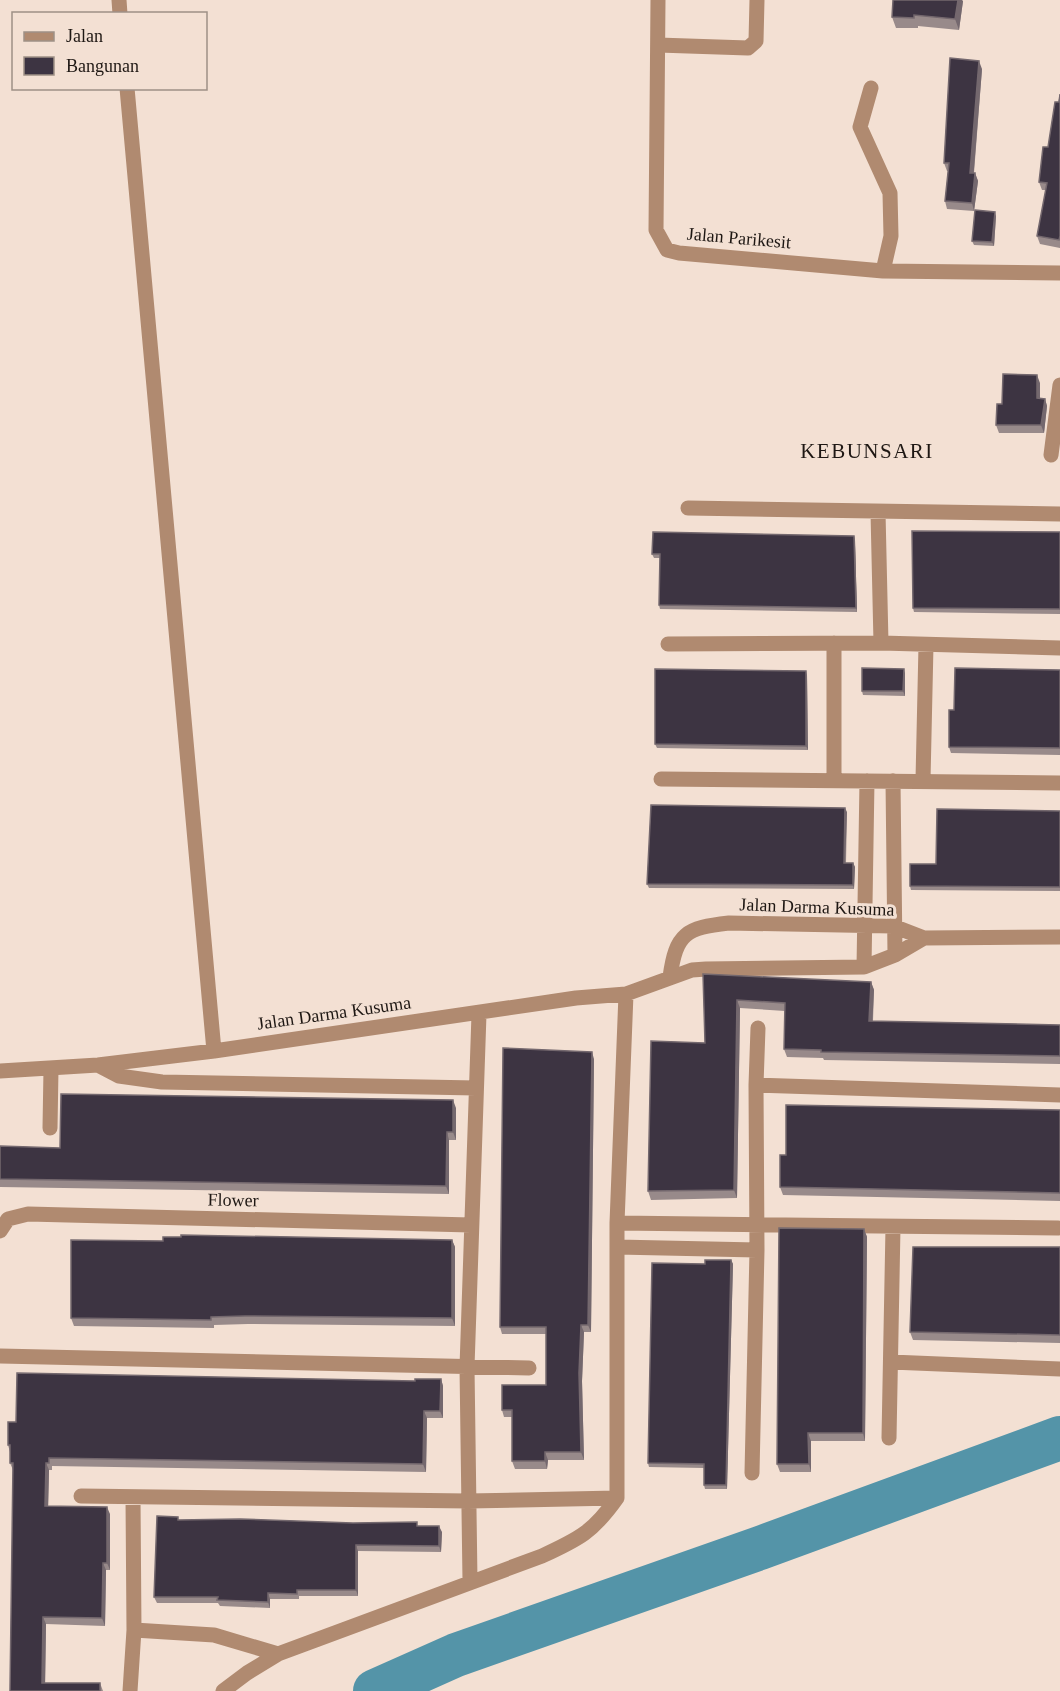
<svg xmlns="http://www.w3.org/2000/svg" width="1060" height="1691" font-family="'Times New Roman',serif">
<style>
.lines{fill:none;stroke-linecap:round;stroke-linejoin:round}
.river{stroke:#5494a8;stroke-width:44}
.street{stroke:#b08a70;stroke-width:15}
.wall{fill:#988a8a}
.shaded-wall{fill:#74686e}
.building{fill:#3d3442;stroke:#74686e;stroke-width:1.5}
.labels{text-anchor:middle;stroke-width:6;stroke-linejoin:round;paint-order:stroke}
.street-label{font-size:18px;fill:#1e1713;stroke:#f3e0d3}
.quarter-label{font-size:21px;letter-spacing:1.5px;fill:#1e1713;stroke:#f3e0d3}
</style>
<rect width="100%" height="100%" fill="#f3e0d3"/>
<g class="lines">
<path class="river" d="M375 1691 456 1655 760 1548 1060 1438"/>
<path class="street" d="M119 0 120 14
M658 0 656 230 667 250 679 253 883 271 1060 273
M658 45 748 48 756 41 757 0
M127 88 214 1051
M871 88 860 127 890 193 891 236 883 271
M1051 455 1060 385
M688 508 1060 514
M878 512 881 643
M668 644 881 643 1060 648
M661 779 1060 783
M834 780V643
M923 780 926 645
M893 781 895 955
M864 967 867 781
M670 977C676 933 686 928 729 923L893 926 924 938 1060 937
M98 1065 119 1076 162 1082 476 1088
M0 1071 98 1065 214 1051 576 998 626 994 692 970 706 969 864 967 895 955 924 938
M756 1085 758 1028
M50 1128 51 1069
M617 1223 1058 1228
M0 1231 8 1219 28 1214 471 1225
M617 1247 757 1250
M0 1356 529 1368
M891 1362 1060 1369
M889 1438 893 1227
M752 1473 757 1250 756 1085 1060 1095
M81 1496 468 1501 617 1498
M470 1581 467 1367 479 1014
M134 1630 214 1635 278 1654
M130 1691 134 1630 133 1498
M223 1691 247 1673 278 1654 542 1556C579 1539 593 1532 617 1498V1223L626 994"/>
</g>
<path class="wall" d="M963 1 959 30 918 26V28H896L892 17Z
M982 69 974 173H975L978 181 974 211 947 209 945 201 948 171H947L944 163Z
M1060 94V248L1040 244 1037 236 1046 190H1042L1039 182 1048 147Z
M996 216 994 246 974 245 972 241Z
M1040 383V398L1045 399 1047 406 1044 433H999L996 425 1002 404Z
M1060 532V614L914 612 913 608Z
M854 536 855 540 857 612 660 609 659 605 660 558H654L652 554Z
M1060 670V755L951 753 949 747 954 710Z
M905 673V696L863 695 862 691Z
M807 675 808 750 657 748 655 744Z
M1060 811V891L911 890 910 886Z
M847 812 846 863H853L855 867 854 889 649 888 647 884Z
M703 974 871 982 874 990 873 1021 1060 1025V1064L824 1060 823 1058 787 1057 784 1049 785 1011 740 1008 737 1198 651 1200 648 1191 705 1043Z
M594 1059 591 1332H584L582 1381 584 1460H548L547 1469H515L512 1461V1417H504L502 1410 546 1385V1334H502L500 1327Z
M456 1108V1140H449V1194L0 1187V1146L60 1148Z
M1060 1110V1201L783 1195 780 1187 786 1155Z
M864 1229 867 1237 865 1441H811V1472H780L777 1464Z
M452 1240 455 1247V1326L248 1324 214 1325V1328L74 1326 71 1318 163 1241Z
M1060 1247V1343L913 1340 910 1332Z
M731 1260 733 1264 727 1489H705L704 1485V1468L649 1467 648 1463 705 1264Z
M441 1379 443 1386V1418H427L426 1472 52 1466V1470H49L48 1506 110 1514V1570H106L105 1626 46 1624 45 1683H100L103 1691H10L13 1470 10 1463V1452L8 1445 16 1422Z
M180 1520 418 1526 442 1532 441 1552 358 1551V1596H299V1599H270V1608L220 1606 218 1603H157L154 1597Z"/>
<path class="shaded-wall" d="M958 0H962L963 1 959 30 955 19Z
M979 61 982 69 973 181 970 173Z
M975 173 978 181 974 211 972 203Z
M995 212 996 216 994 246 992 242Z
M1037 375 1040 383V406L1037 398Z
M1045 399 1047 406 1044 433 1041 425Z
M854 536 855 540 857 612 856 608Z
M904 669 905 673V696L903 691Z
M806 671 807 675 808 750 806 746Z
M845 808 847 812 845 867 844 863Z
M853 863 855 867 854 889 853 885Z
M871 982 874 990 872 1029 869 1021Z
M737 1000 740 1008 737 1198 734 1190Z
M592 1052 594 1059 591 1332 588 1325Z
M453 1100 456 1108V1140L453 1132Z
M447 1132 449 1140V1194L446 1186Z
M864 1229 867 1237 865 1441 863 1433Z
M452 1240 455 1247V1326L452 1318Z
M731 1260 733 1264 727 1489 726 1485Z
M581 1325 584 1332 582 1381 584 1460 581 1452 579 1373Z
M441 1379 443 1386V1418L440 1411Z
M424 1411 427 1418 426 1472 423 1464Z
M808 1433 811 1441V1472L809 1464Z
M545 1452 548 1460 547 1469 545 1461Z
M46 1463 49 1470 48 1513 45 1506Z
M107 1507 110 1514V1570L107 1563Z
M439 1526 442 1532 441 1552 439 1546Z
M356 1545 358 1551V1596L356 1590Z
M103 1563 106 1570 105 1626 102 1618Z
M268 1593 270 1599V1608L268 1602Z
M43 1617 46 1624 45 1690 42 1683Z"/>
<path class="building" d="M893 0H958L955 19 914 15V18L892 17Z
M950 58 979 61 970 173H975L972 203 945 201 949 163H944Z
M1060 94V236L1059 240 1037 236 1047 183 1039 182 1043 147H1048L1055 102H1059Z
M975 210 995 212 992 242 972 241Z
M1003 374 1037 375V398L1045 399 1041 425H996L997 404H1002Z
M912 531 1060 532V609L913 608Z
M653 532 854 536 856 608 659 605 660 554H652Z
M862 668 904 669 903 691H862Z
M955 668 1060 670V748L949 747V710H954Z
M655 669 806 671V746L655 744Z
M651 805 845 808 844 863H853V885L647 884Z
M937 809 1060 811V887L910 886V864H936Z
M703 974 871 982 869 1021 1060 1025V1056L821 1052V1050L784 1049 785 1003 737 1000 734 1190 648 1191 651 1041 705 1043Z
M503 1048 592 1052 588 1325H581L579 1373 581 1452H545V1461H512V1410H502V1385H546V1327H500Z
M61 1094 453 1100V1132H447L446 1186 0 1179V1146L60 1148Z
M786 1105 1060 1110V1193L780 1187V1155H786Z
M779 1228 864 1229 863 1433H808L809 1464H777Z
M181 1235 452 1240V1318L245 1316 211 1317V1320L71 1318V1240L163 1241V1237H181Z
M913 1247H1060V1335L910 1332Z
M705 1260H731L726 1485H704V1464L648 1463 652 1263 705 1264Z
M17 1373 415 1381V1379H441L440 1411H424L423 1464 49 1458V1463H46L45 1506 107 1507V1563H103L102 1618 43 1617 42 1683H100V1691H10L13 1463H10V1445H8V1422H16Z
M157 1516 178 1517V1520L240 1519 353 1523 417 1522V1526H439V1546L356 1545V1590H297V1594L268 1593V1602L217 1600 218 1597H154Z"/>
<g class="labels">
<g class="street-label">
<text transform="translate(739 238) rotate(5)" y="6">Jalan Parikesit</text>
<text transform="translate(817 907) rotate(2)" y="6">Jalan Darma Kusuma</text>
<text transform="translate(334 1013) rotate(-8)" y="6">Jalan Darma Kusuma</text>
<text transform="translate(233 1200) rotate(1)" y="6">Flower</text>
</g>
<g class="quarter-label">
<text x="867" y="458">KEBUNSARI</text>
</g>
</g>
<rect x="12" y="12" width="195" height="78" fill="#f3e0d3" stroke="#9e9086" stroke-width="1.5"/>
<rect x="24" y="32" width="30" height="9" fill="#b08a70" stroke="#9e9086" stroke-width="1.5"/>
<text x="66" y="42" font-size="18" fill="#1e1713">Jalan</text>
<rect x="24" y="57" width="30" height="18" fill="#3d3442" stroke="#9e9086" stroke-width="1.5"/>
<text x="66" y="72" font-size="18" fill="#1e1713">Bangunan</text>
</svg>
